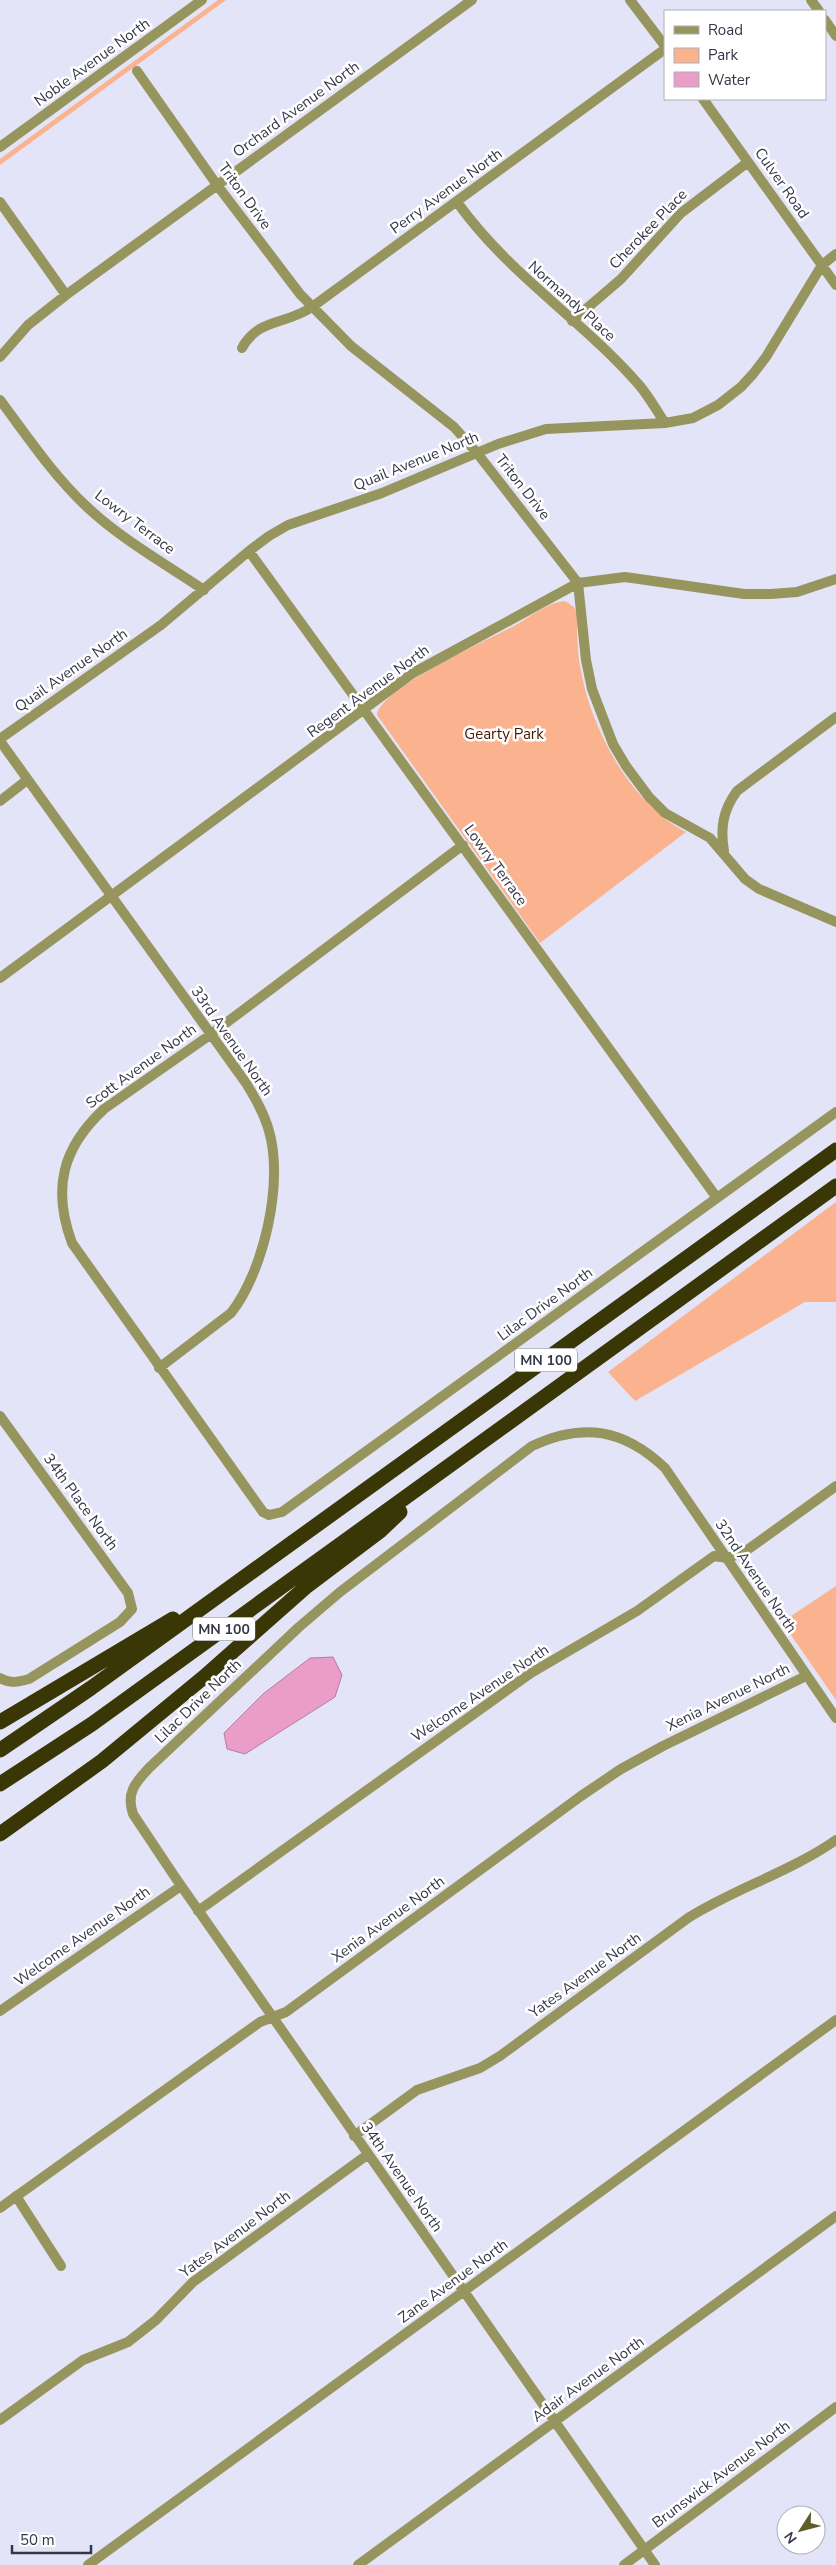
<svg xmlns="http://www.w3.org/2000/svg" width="836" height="2565" font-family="'Nunito Sans',sans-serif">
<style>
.green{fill:#fab28f}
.water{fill:#ea9dc7;stroke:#b47ea1}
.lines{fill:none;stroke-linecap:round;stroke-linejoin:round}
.minor{stroke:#97955e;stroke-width:10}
.tertiary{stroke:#97955e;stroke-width:10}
.motorway{stroke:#3a3706;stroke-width:15}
.labels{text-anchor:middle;stroke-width:5;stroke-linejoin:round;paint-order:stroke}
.shield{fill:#fff;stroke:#727280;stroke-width:1}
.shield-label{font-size:14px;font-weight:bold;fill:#363649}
.street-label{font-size:15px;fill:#363649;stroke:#fff}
.park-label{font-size:15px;fill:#481900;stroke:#fff}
</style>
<rect width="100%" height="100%" fill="#e4e4f8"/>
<path class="green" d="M218 0H226L0 165V159Z
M565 601 574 607 577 614C577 633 577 652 581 671 592 731 631 804 686 832L540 943 377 715C381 688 488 640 514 626 530 617 546 603 565 601Z
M836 1202V1302H805L635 1401 608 1372Z
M836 1586V1700L782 1622Z"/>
<path class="water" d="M333 1657 342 1675 335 1697 245 1754 227 1749 224 1733 263 1694 310 1658Z"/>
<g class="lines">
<path class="minor" d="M630 0 665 46
M811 0 819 11
M825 20 836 36
M137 71 217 185 300 294 351 346 454 427 477 453 578 583 586 660 592 689 613 744 626 766 649 797 665 813 710 838 745 879 759 889 836 922
M703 99 836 285
M0 202 66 295
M457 202C510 276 582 319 640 386 649 397 657 411 665 423
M572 321 621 279 681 213 748 162
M242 348C258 318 286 325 312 307L665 49
M0 357 28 325 66 295 472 0
M0 400C27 436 53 475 86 506 121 539 164 563 204 590
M249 551 717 1198
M0 739 161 625 249 551 269 536 288 525 382 493 498 444 546 429 665 423 693 418 718 405 741 387 753 374 766 357 822 265 836 254
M0 741 246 1083C255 1098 264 1113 269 1131 284 1182 264 1271 231 1313L159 1368
M0 801 27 780
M463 845 210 1035 104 1109C62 1148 52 1189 72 1243L263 1512 269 1515 282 1512 836 1112
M724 851C720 828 723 810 737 791L836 717
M0 978 413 673 578 583 625 577 744 594H771L797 592 836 579
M0 1416 128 1593 132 1609 120 1622 29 1679C18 1682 10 1684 0 1678
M198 1911 531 1673 637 1611 714 1556 727 1558 743 1553 836 1486
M0 2011 181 1886
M354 2136 417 2090 480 2068 500 2056 688 1918C736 1888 790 1872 836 1840
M16 2196 61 2266
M0 2208 260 2022 286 2012 581 1796 621 1769 663 1746 806 1676
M0 2420 83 2360 128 2342 156 2320 193 2282 367 2155
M88 2565 836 2020
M358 2565 836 2216
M624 2565 836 2407
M655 2565 175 1877 133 1814C126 1793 135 1783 149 1768L299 1627 340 1592 532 1446C583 1422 624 1429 665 1468L836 1718"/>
<path class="tertiary" d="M0 147 202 0"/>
<path class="motorway" d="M0 1722 173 1619
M0 1750 91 1688 836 1150
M0 1784 92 1724 836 1186
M0 1834 102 1761 204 1677 307 1586 380 1531 400 1512"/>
</g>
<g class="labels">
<g class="shield">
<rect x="515" y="1348.5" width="62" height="23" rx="4"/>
<rect x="193" y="1617.5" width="62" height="23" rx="4"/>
</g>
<g class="shield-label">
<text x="546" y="1365">MN 100</text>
<text x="224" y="1634">MN 100</text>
</g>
<g class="street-label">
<text transform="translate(92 62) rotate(-36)" y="5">Noble Avenue North</text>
<text transform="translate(296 109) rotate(-36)" y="5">Orchard Avenue North</text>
<text transform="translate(782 183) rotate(55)" y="5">Culver Road</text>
<text transform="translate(446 191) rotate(-36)" y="5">Perry Avenue North</text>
<text transform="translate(245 196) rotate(54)" y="5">Triton Drive</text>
<text transform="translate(648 229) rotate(-46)" y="5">Cherokee Place</text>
<text transform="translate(572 301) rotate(42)" y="5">Normandy Place</text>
<text transform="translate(416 461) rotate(-22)" y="5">Quail Avenue North</text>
<text transform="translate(523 487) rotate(52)" y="5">Triton Drive</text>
<text transform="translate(135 522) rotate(37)" y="5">Lowry Terrace</text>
<text transform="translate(71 670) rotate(-35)" y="5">Quail Avenue North</text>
<text transform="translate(368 691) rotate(-36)" y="5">Regent Avenue North</text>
<text transform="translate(496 865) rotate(54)" y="5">Lowry Terrace</text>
<text transform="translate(232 1041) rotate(55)" y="5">33rd Avenue North</text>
<text transform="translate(141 1066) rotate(-36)" y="5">Scott Avenue North</text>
<text transform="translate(545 1304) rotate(-36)" y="5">Lilac Drive North</text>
<text transform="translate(81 1502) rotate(54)" y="5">34th Place North</text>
<text transform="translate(756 1576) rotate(56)" y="5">32nd Avenue North</text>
<text transform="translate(480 1693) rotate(-34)" y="5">Welcome Avenue North</text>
<text transform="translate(728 1697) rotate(-26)" y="5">Xenia Avenue North</text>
<text transform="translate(198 1701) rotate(-44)" y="5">Lilac Drive North</text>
<text transform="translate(388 1919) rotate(-36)" y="5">Xenia Avenue North</text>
<text transform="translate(82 1936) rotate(-35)" y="5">Welcome Avenue North</text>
<text transform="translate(585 1975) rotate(-36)" y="5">Yates Avenue North</text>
<text transform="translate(402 2177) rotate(55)" y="5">34th Avenue North</text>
<text transform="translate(235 2234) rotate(-37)" y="5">Yates Avenue North</text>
<text transform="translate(453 2281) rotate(-36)" y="5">Zane Avenue North</text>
<text transform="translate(588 2379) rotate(-36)" y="5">Adair Avenue North</text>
<text transform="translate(721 2474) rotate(-37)" y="5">Brunswick Avenue North</text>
</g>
<g class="park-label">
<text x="504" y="739">Gearty Park</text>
</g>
</g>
<rect x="664" y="10" width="162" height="90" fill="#ffffff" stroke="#afafb6"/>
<rect x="674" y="26" width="25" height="8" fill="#97955e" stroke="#afafb6"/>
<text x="708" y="35" font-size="15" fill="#363649">Road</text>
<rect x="674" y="48" width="25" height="15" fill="#fab28f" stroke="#afafb6"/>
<text x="708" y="60" font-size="15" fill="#363649">Park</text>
<rect x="674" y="72" width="25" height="15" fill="#ea9dc7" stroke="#afafb6"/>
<text x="708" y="85" font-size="15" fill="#363649">Water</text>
<g transform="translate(801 2530) rotate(234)"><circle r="24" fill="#ffffff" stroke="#afafb6"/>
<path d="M0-4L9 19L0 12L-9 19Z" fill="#5f5d29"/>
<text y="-8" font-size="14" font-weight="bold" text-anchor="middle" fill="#363649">N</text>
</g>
<path d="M12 2545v8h79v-8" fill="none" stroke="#363649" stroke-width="2.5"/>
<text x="20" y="2545" font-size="15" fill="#363649" stroke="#ffffff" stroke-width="4" paint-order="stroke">50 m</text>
</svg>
